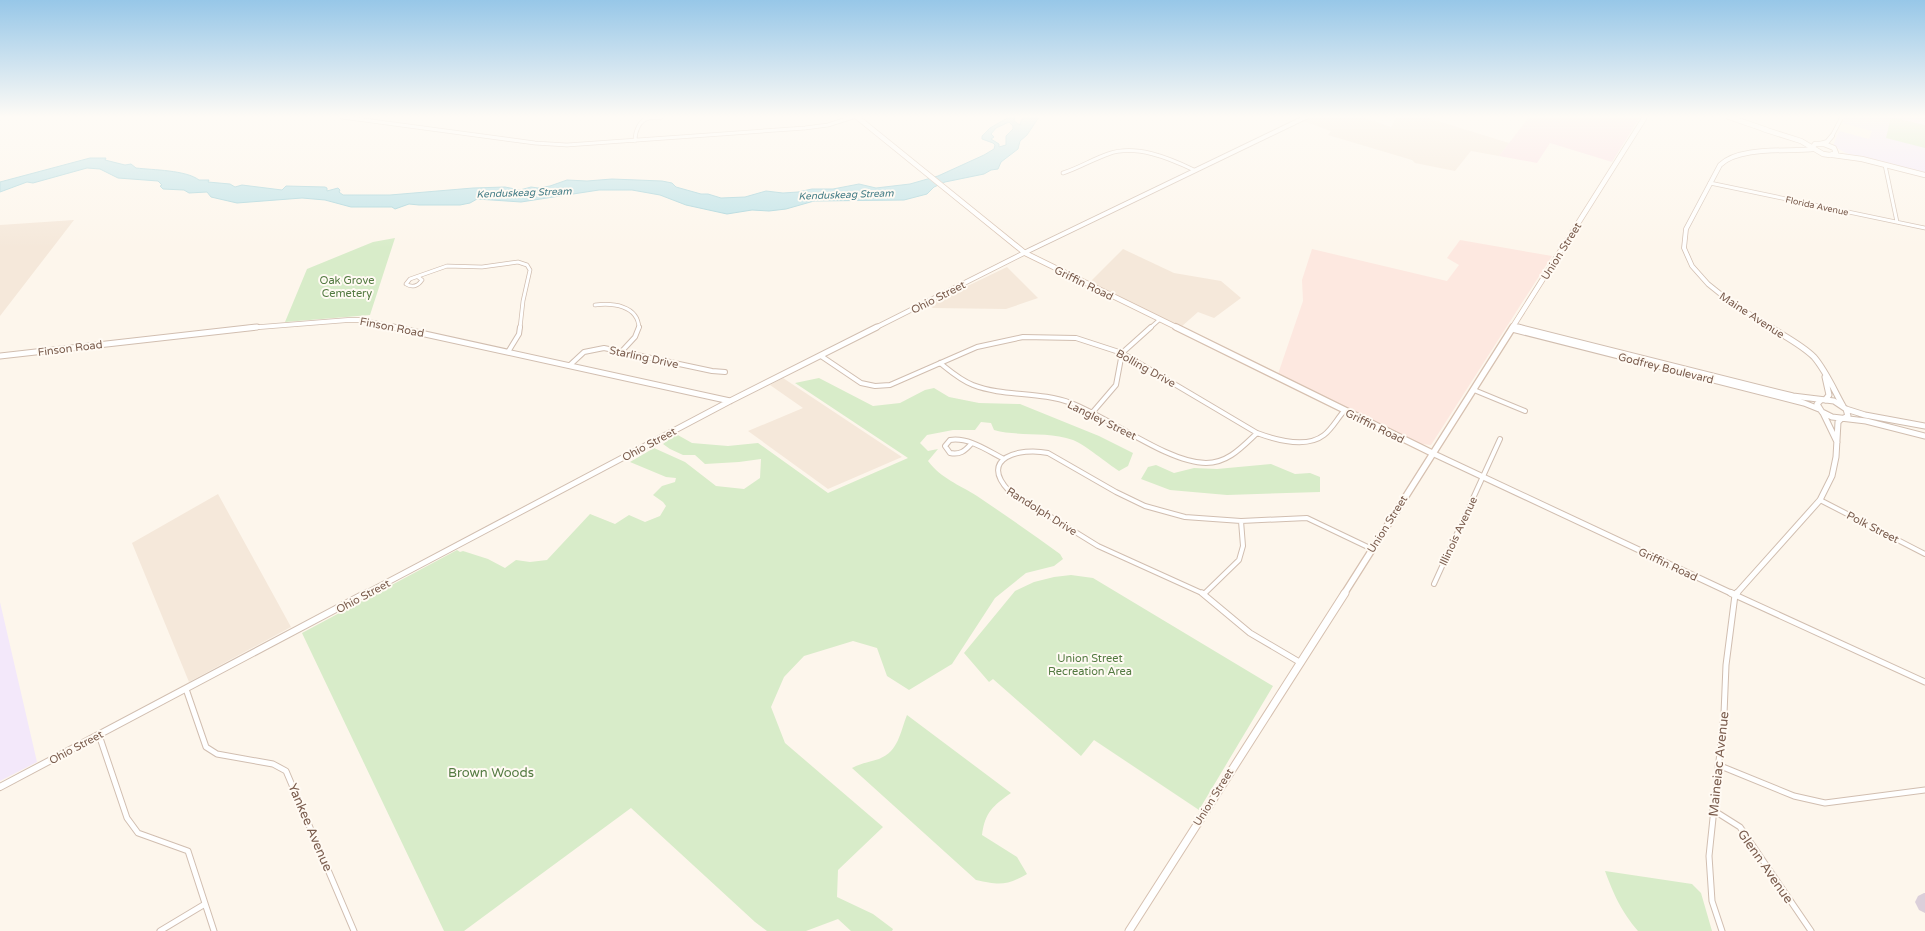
<svg xmlns="http://www.w3.org/2000/svg" width="1925" height="931" font-family="'Varela Round',sans-serif">
<style>
.residential{fill:#f5e8da}
.commercial{fill:#fde8e0}
.education{fill:#f3e8fa}
.medical{fill:#fbdfe3}
.green{fill:#d8ecc9}
.water{fill:#bfe3e8;stroke:#a5d3da;fill-rule:evenodd}
.lines{fill:none;stroke-linecap:round;stroke-linejoin:round}
.taxiway{fill:#dbcfda;fill-rule:evenodd}
.minor-far2-casing{stroke:#d1beb0;stroke-width:4.5}
.minor-far1-casing{stroke:#d1beb0;stroke-width:6}
.minor-casing{stroke:#d1beb0;stroke-width:7}
.tertiary-far2-casing{stroke:#d1beb0;stroke-width:5.5}
.tertiary-far1-casing{stroke:#d1beb0;stroke-width:7}
.tertiary-casing{stroke:#d1beb0;stroke-width:8}
.secondary-far2-casing{stroke:#d6c0b0;stroke-width:6}
.secondary-far1-casing{stroke:#d6c0b0;stroke-width:8}
.secondary-casing{stroke:#d6c0b0;stroke-width:9}
.minor-far2{stroke:#fff;stroke-width:3}
.minor-far1{stroke:#fff;stroke-width:4}
.minor{stroke:#fff;stroke-width:5}
.tertiary-far2{stroke:#fff;stroke-width:4}
.tertiary-far1{stroke:#fff;stroke-width:5}
.tertiary{stroke:#fff;stroke-width:6}
.secondary-far2{stroke:#fff;stroke-width:4.5}
.secondary-far1{stroke:#fff;stroke-width:5.5}
.secondary{stroke:#fff;stroke-width:7}
.labels{text-anchor:middle;stroke-width:4;stroke-linejoin:round;paint-order:stroke}
.far-street-label{font-size:9px;fill:#7a5c4d;stroke:#fffaf3}
.far-water-label{font-size:10px;font-style:italic;fill:#437c86;stroke:#fffaf3}
.street-label{font-size:11px;fill:#7a5c4d;stroke:#fffaf3}
.park-label{font-size:11px;fill:#537a41;stroke:#fffaf3}
.near-street-label{font-size:13px;fill:#7a5c4d;stroke:#fffaf3}
.near-park-label{font-size:13px;fill:#537a41;stroke:#fffaf3}
</style>
<rect width="100%" height="100%" fill="#fdf6ec"/>
<path class="residential" d="M1310 117H1362L1391 127 1397 117H1425L1509 143 1499 156 1471 151 1455 171 1415 163 1412 160 1328 135 1331 131 1303 121Z
M74 220 0 316V225Z
M1123 249 1174 273 1221 281 1241 298 1214 318 1198 312 1181 327 1089 283Z
M1007 267 1038 298 1006 309 933 308 928 305Z
M783 378 902 457 828 489 748 431 803 408 770 385Z
M218 494 291 627 189 682 132 543Z"/>
<path class="commercial" d="M1460 240 1552 256 1431 445 1421 444 1278 374 1303 301 1302 280 1312 249 1447 281 1459 265 1447 258Z"/>
<path class="education" d="M1845 117H1925V174L1846 153 1833 146 1839 131 1869 139 1872 131 1842 123Z
M0 602 37 762 0 781Z"/>
<path class="medical" d="M1529 117H1640L1612 162 1550 143 1537 163 1499 156Z"/>
<path class="green" d="M1891 117 1925 125V148L1886 138Z
M395 238 370 315 285 322 307 269 373 242Z
M819 378 873 406 900 403 925 390 934 388 949 397 979 403 1020 404 1099 436 1133 453 1128 466 1119 471C1108 464 1084 444 1073 440 1048 431 1019 437 994 430L991 423 981 422 975 430H953L927 435 920 443 928 451 938 449 928 461C942 479 958 484 977 496 1005 515 1033 534 1060 554L1063 559 1054 566 1026 573 995 598 952 664 909 690 887 676 877 648 853 641 804 656 784 677 771 707 785 743 883 827 838 870 837 897 873 914 893 929 892 931H851L838 919 806 931H767L755 922 631 808 464 931H444L302 633 457 550 460 552 463 551 488 559 505 568 516 560 530 562 547 560 590 514 615 524 629 515 645 522 660 516 666 506 663 502 653 495 662 486 675 482 676 478 666 477 630 462 654 448 685 462 716 486 744 489 760 478 761 459 739 462 705 464 695 455H683L670 449 663 444 676 434 692 443 728 446 758 443 828 493 908 458 795 383Z
M1271 464 1295 474 1310 473 1320 477V492L1227 495 1170 490 1141 479 1148 467 1156 465 1174 473 1194 468 1217 469Z
M1071 575 1093 578 1273 686 1199 810 1094 740 1081 756 993 679 989 682 964 653 1015 591 1034 582 1054 577Z
M907 715 1011 793C993 806 985 812 982 835L1017 857 1027 874C1006 886 999 885 976 880L852 768C861 763 870 762 879 759 899 751 900 732 907 715Z
M1605 871 1692 884 1701 893 1712 931H1638C1621 911 1614 895 1605 871Z"/>
<path class="water" d="M1009 117H1015L1014 121 1020 125 1021 121 1024 117H1039L1027 135 1020 141 1018 149 1001 162 998 169 991 170 984 174 945 182 934 187 927 194 904 200 814 201 786 209 769 211 752 210 727 214 686 205 660 195 632 190H599L521 202 477 199 470 203 460 205H419L409 204 395 209 392 207H351L325 200 302 198 237 203 211 197 207 192 189 193 184 190 163 189 160 186 162 185 158 181 118 178 100 169 87 168 33 183 27 182 0 192V182L90 158H106L105 160 125 165 131 164 136 168C153 170 186 170 199 180H209L208 182 230 184 235 187 242 185 282 190 286 186 325 187 327 188V191L338 188 340 190 339 192 343 195H390L473 188 505 187 520 190 531 187 538 188 550 186 567 180 587 181 612 179 662 181 672 183 676 187 701 194H708L721 198 745 197 766 191 783 193 798 192 812 189H833L859 184 876 188 910 184 938 176 984 155 994 149 995 145 993 143 982 139V136L990 128ZM1009 122 1013 126V129L1006 136V145L999 147V144L991 139 994 137 991 134 996 128Z"/>
<g class="lines">
<path class="taxiway" d="M1924 893H1925V913L1919 910 1915 902 1918 896Z"/>
<defs>
<path id="minor-far2" d="M342 117 535 143 567 145 805 128 828 125 853 117
M1832 136 1842 117
M635 141C635 132 639 120 649 118 654 117 657 119 662 117
M1885 165 1897 222
M1063 173C1079 168 1093 159 1108 154 1136 144 1169 158 1194 170
M1710 183 1925 228
M418 277 422 280C418 286 412 288 406 284L410 279 447 266 482 267 518 262 527 265 530 270 523 301 520 328
M595 305C612 303 638 305 639 328
M1150 328 1159 320"/>
<path id="minor-far1" d="M622 351 635 337 639 327
M508 352 519 334 520 327
M821 356 861 383 875 386 890 385 977 347 1023 337 1076 338 1122 353 1257 433C1276 440 1306 449 1324 435 1332 429 1337 419 1344 411
M940 363C950 371 960 380 973 385 1004 397 1039 391 1071 403 1109 417 1168 463 1206 463 1228 463 1242 447 1257 433
M570 365 584 352 604 348 712 371 725 372
M1474 390 1525 411
M1092 413 1116 385 1122 353 1151 327
M971 444C965 451 960 455 950 453L945 446 950 440C969 437 988 451 1004 459
M1820 500 1925 554
M1434 584 1500 439
M1204 594 1239 560 1243 546 1241 521
M1204 594 1098 546 1009 491C978 458 1020 447 1048 453L1116 492 1145 506 1185 517 1241 521 1307 518 1372 549"/>
<path id="minor" d="M1202 593 1250 633 1301 663
M186 689 206 747 217 754 273 764 286 771 354 931
M99 735 127 818 138 833 188 851 214 931
M1718 765 1794 796 1825 803 1925 790
M1713 810 1740 827 1811 931
M160 931 205 904
M1722 931 1712 901 1709 856 1724 714 1726 665 1735 595 1925 682"/>
<path id="tertiary-far2" d="M1820 144 1827 142 1832 136
M1514 326 1522 328
M247 328 348 320H361L397 328
M875 328 1030 250 1306 117
M1771 328 1728 300 1708 284 1692 266 1684 248 1686 229 1720 165C1739 146 1788 152 1814 149"/>
<path id="tertiary-far1" d="M393 327 730 401
M1518 327 1793 396 1834 401 1846 409 1848 416 1844 418
M1770 327C1784 336 1802 345 1814 357 1826 371 1834 390 1843 406
M1512 329 1804 403 1819 409
M0 356 257 327
M1825 377 1829 395 1825 400
M1821 400 1817 404 1822 412 1832 417 1866 421 1925 436
M1846 409 1865 415 1925 426
M1823 413 1837 442
M1432 453 1733 594
M365 594 730 401 877 327
M1736 594 1820 500 1832 476 1836 457 1838 422 1841 419"/>
<path id="tertiary" d="M1731 593 1735 595 1737 593
M0 787 366 593"/>
<path id="secondary-far2" d="M857 117 1025 253 1178 328
M1729 117 1767 130
M1763 129 1801 141 1823 154 1830 155 1836 153 1834 148 1824 144H1815L1813 147
M1833 155 1862 159 1925 175
M1512 328 1645 117"/>
<path id="secondary-far1" d="M1176 327 1432 453
M1344 594 1513 327"/>
<path id="secondary" d="M1129 931 1345 593"/>
</defs>
<use href="#minor-far2" class="minor-far2-casing"/>
<use href="#minor-far1" class="minor-far1-casing"/>
<use href="#minor" class="minor-casing"/>
<use href="#tertiary-far2" class="tertiary-far2-casing"/>
<use href="#tertiary-far1" class="tertiary-far1-casing"/>
<use href="#tertiary" class="tertiary-casing"/>
<use href="#secondary-far2" class="secondary-far2-casing"/>
<use href="#secondary-far1" class="secondary-far1-casing"/>
<use href="#secondary" class="secondary-casing"/>
<use href="#minor-far2" class="minor-far2"/>
<use href="#minor-far1" class="minor-far1"/>
<use href="#minor" class="minor"/>
<use href="#tertiary-far2" class="tertiary-far2"/>
<use href="#tertiary-far1" class="tertiary-far1"/>
<use href="#tertiary" class="tertiary"/>
<use href="#secondary-far2" class="secondary-far2"/>
<use href="#secondary-far1" class="secondary-far1"/>
<use href="#secondary" class="secondary"/>
</g>
<linearGradient id="sky" x2="0" y2="1"><stop stop-color="#97c7e8"/><stop offset="0.47" stop-color="#fefbf6"/><stop offset="1" stop-color="#fefbf6" stop-opacity="0"/></linearGradient>
<rect width="1925" height="248" fill="url(#sky)"/>
<g class="labels">
<g class="far-street-label">
<text transform="translate(1817 206) rotate(12)" y="3">Florida Avenue</text>
</g>
<g class="far-water-label">
<text transform="translate(524 192) rotate(-2)" y="4">Kenduskeag Stream</text>
<text transform="translate(846 194) rotate(-2)" y="4">Kenduskeag Stream</text>
</g>
<g class="street-label">
<text transform="translate(1561 251) rotate(-58)" y="4">Union Street</text>
<text transform="translate(1084 283) rotate(26)" y="4">Griffin Road</text>
<text transform="translate(938 297) rotate(-27)" y="4">Ohio Street</text>
<text transform="translate(1752 315) rotate(33)" y="4">Maine Avenue</text>
<text transform="translate(392 327) rotate(11)" y="4">Finson Road</text>
<text transform="translate(70 348) rotate(-7)" y="4">Finson Road</text>
<text transform="translate(644 357) rotate(12)" y="4">Starling Drive</text>
<text transform="translate(1146 368) rotate(29)" y="4">Bolling Drive</text>
<text transform="translate(1666 368) rotate(14)" y="4">Godfrey Boulevard</text>
<text transform="translate(1102 420) rotate(26)" y="4">Langley Street</text>
<text transform="translate(1375 426) rotate(26)" y="4">Griffin Road</text>
<text transform="translate(649 444) rotate(-28)" y="4">Ohio Street</text>
<text transform="translate(1042 511) rotate(32)" y="4">Randolph Drive</text>
<text transform="translate(1387 524) rotate(-58)" y="4">Union Street</text>
<text transform="translate(1873 527) rotate(27)" y="4">Polk Street</text>
<text transform="translate(1458 531) rotate(-65)" y="4">Illinois Avenue</text>
<text transform="translate(1668 564) rotate(25)" y="4">Griffin Road</text>
<text transform="translate(363 596) rotate(-28)" y="4">Ohio Street</text>
<text transform="translate(76 747) rotate(-28)" y="4">Ohio Street</text>
<text transform="translate(1213 797) rotate(-58)" y="4">Union Street</text>
</g>
<g class="park-label">
<text x="347" y="284">Oak Grove<tspan x="347" dy="13">Cemetery</tspan></text>
<text x="1090" y="662">Union Street<tspan x="1090" dy="13">Recreation Area</tspan></text>
</g>
<g class="near-street-label">
<text transform="translate(1718 764) rotate(-84)" y="5">Maineiac Avenue</text>
<text transform="translate(311 827) rotate(67)" y="5">Yankee Avenue</text>
<text transform="translate(1766 866) rotate(55)" y="5">Glenn Avenue</text>
</g>
<g class="near-park-label">
<text x="491" y="777">Brown Woods</text>
</g>
</g>
</svg>
